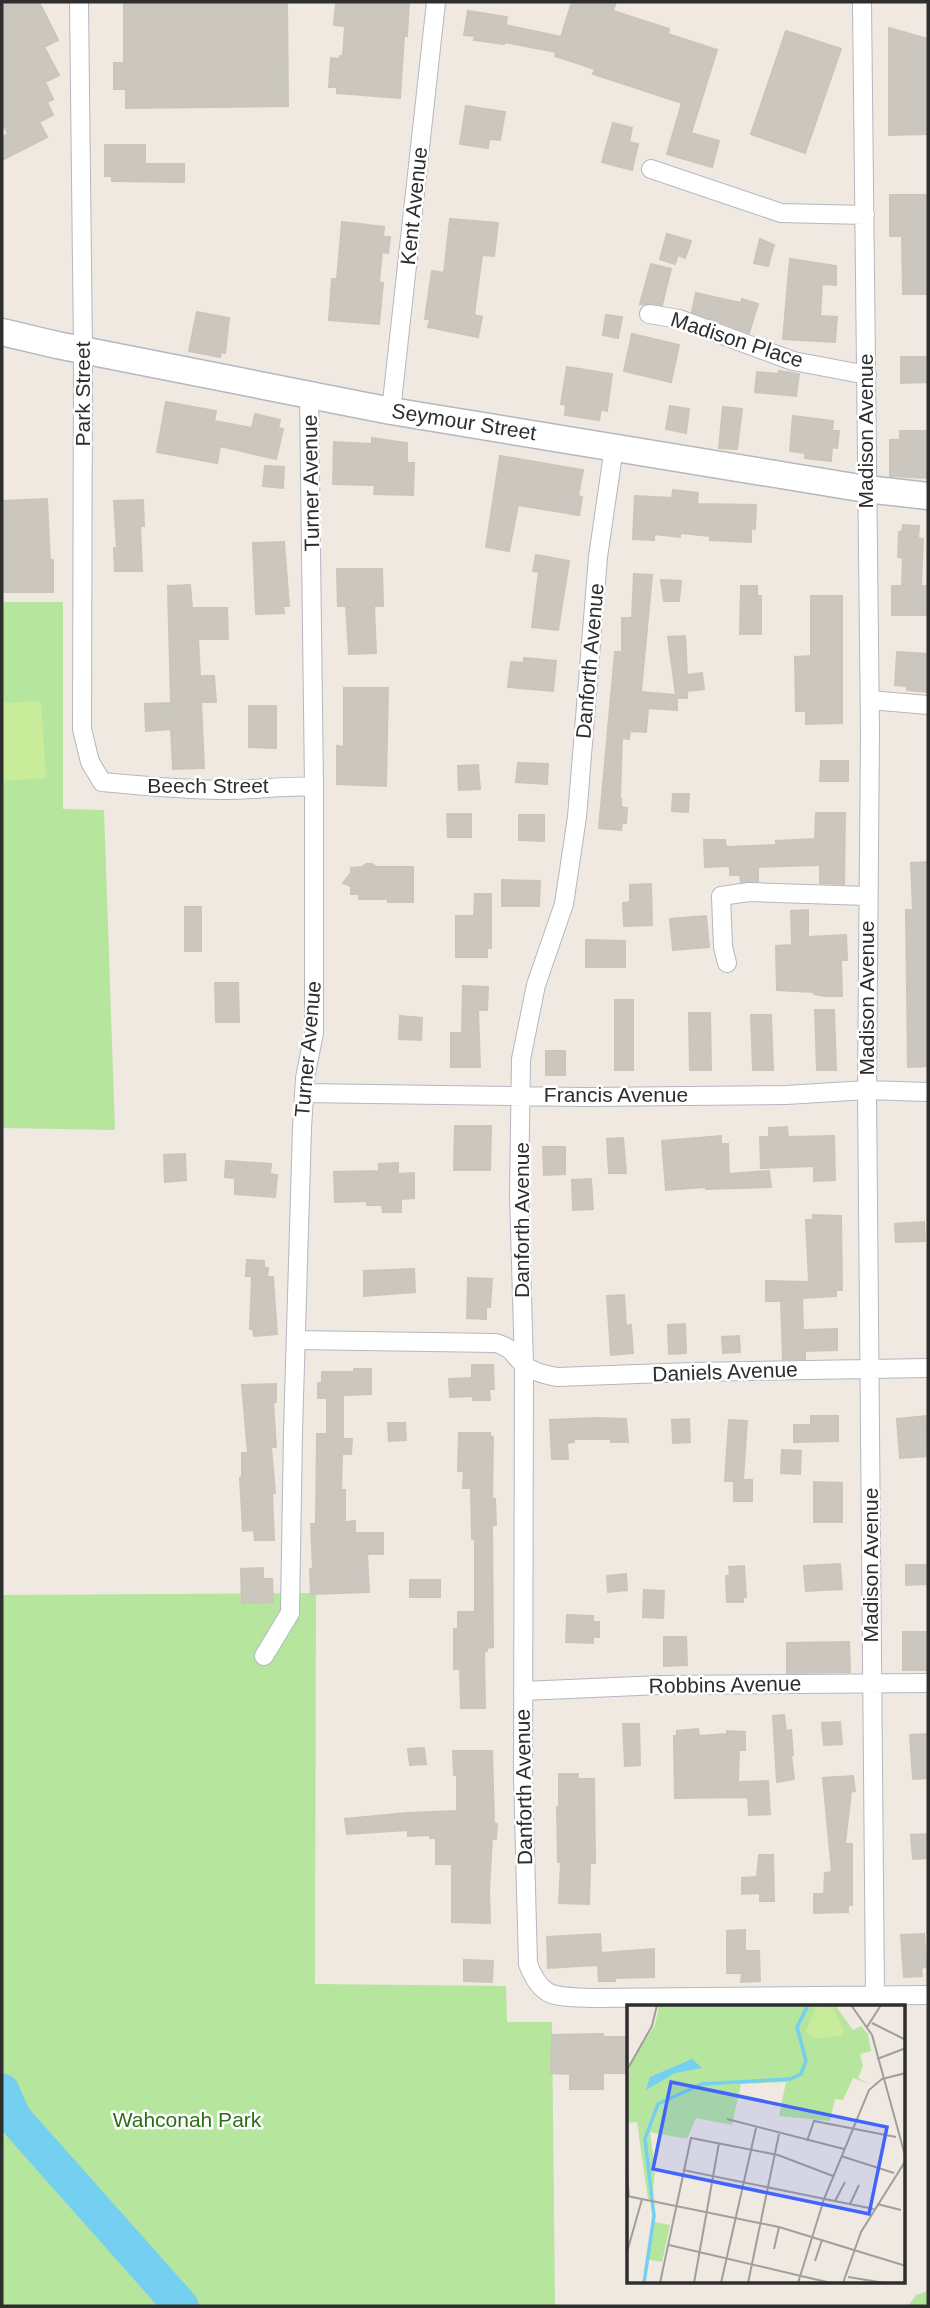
<svg xmlns="http://www.w3.org/2000/svg" width="930" height="2308" font-family="Helvetica,sans-serif">
<style>
.green{fill:#b6e59e}
.pitch{fill:#c9ec9a}
.lines{fill:none;stroke-linecap:round;stroke-linejoin:round}
.river{stroke:#75cff0;stroke-width:35}
.building{fill:#cbc7bf;stroke:#cbc5ba;stroke-width:2}
.street-casing{stroke:#b4b7c1;stroke-width:20}
.secondary-casing{stroke:#b4b7c1;stroke-width:29}
.street{stroke:#fff;stroke-width:18}
.secondary{stroke:#fff;stroke-width:26}
.labels{text-anchor:middle;stroke-width:5;stroke-linejoin:round;paint-order:stroke}
.street-label{font-size:21px;fill:#2e2e2e;stroke:#fff}
.park-label{font-size:21px;fill:#2c6e1b;stroke:#fff}
.inset-river{fill:none;stroke:#75cff0;stroke-width:3.5}
.inset-road{fill:none;stroke:#a29e99;stroke-width:2}
.view{fill:#4264fb;fill-opacity:0.15;stroke:#4264fb;stroke-width:3.5}
.inset-edge{fill:none;stroke:#2e2e2e;stroke-width:3.5}
</style>
<rect width="100%" height="100%" fill="#efe9e1"/>
<path class="green" d="M2 602H63V809L104 810 115 1130 2 1128Z
M316 1593 315 1984 506 1986 507 2022H552L555 2306H2V1595Z
M928 2291V2306H908L916 2295Z"/>
<path class="pitch" d="M41 701 46 778 2 781V703Z"/>
<g class="lines">
<path class="river" d="M2 2091 14 2118 181 2306"/>
</g>
<path class="building" d="M2 2H39L58 40 44 47 59 75 45 82 53 99 47 102 53 115 39 122 47 137 2 160V137L8 134 2 121Z
M124 2H287L288 106 126 108V89H114V63H124Z
M336 2H409L407 36H404L400 98 337 93V87H329L331 58 340 59V56H343L345 26 334 25Z
M572 2H616L613 11 669 29 668 34 717 50 691 133 719 141 712 167 667 154 682 103 593 74 595 69 555 56 556 52 504 42V44L474 40 475 36 464 35 468 11 507 17 506 25 561 37Z
M889 28 928 39V134L889 135Z
M786 31 841 49 805 153 751 134Z
M466 106 505 112 500 140 489 139 488 148 460 144Z
M613 123 632 128 629 142 638 144 632 170 602 162Z
M105 145H145V164H184V182L112 181V176H105Z
M890 195H928V294H903L902 236H890Z
M450 219 498 223 494 256 482 255 474 315 482 317 478 337 428 327 430 319H425L432 271 444 273Z
M342 222 384 227 383 237H390L388 253 382 252 379 282 383 283 379 324 329 320 332 279H337Z
M667 234 691 241 685 258 678 255 675 264 660 259Z
M760 239 774 245 768 266 754 263Z
M790 259 836 266V285L822 284 820 316 837 317 835 342 783 339Z
M651 264 671 269 662 305 640 304Z
M696 293 741 303 742 299 758 304 749 333 692 312Z
M197 312 229 318 225 353 221 352 220 357 189 351Z
M606 315 622 317 618 338 603 335Z
M632 334 679 345 671 382 624 371Z
M901 357H928V382L901 383Z
M567 367 612 374 607 411 601 409 599 420 565 415 566 405 561 404Z
M779 371 799 374 796 396 755 392 757 372 779 374Z
M166 402 216 411 214 421 252 428 255 414 280 420 278 428 283 429 276 459 220 446 217 463 157 452Z
M670 406 689 409 686 433 666 429Z
M723 407 742 409 737 449 719 448Z
M793 416 833 421 832 431H839L837 448 832 447 831 461 805 458V453L790 451Z
M900 431H928V478L890 476V440H900Z
M372 438 407 443V463H414L413 495 374 494 375 485 333 484 334 442 372 444Z
M500 456 583 470 578 496 582 497 579 515 518 505 509 551 486 547Z
M265 466 284 467 283 488 263 486Z
M673 490 698 493 697 504 756 505 755 529 751 528V542L710 540V536L680 533V537L654 534V540L633 539 635 496 672 498Z
M47 499 50 560H53V592H2V501Z
M143 500 144 526H140L142 571H115L114 548H117L114 501Z
M903 525 919 526 918 538 923 539 921 586H928V615H892V586H902L903 558 898 557 899 532H902Z
M284 542 289 606H283L284 613 256 614 253 543Z
M536 555 569 561 558 630 532 627 539 572 533 571Z
M337 569H382L383 606H374L376 653 349 654 346 606H338Z
M634 574 652 575 641 692 676 695 668 637 685 636 687 675 702 673 704 689 687 691V698H677V710L648 708 646 732 630 731 629 739 622 738 620 798 621 799V807L627 808 626 823H622L621 830 599 828 615 652H622V618H632Z
M661 580 681 581 679 601H664Z
M190 585 192 608H227L228 639H198L200 676H214L216 702H201L204 768 173 769 171 729 146 731 145 704 171 703 168 586Z
M741 586H757V596H761V634H740Z
M811 596H842V723L806 724V711H796L795 657 811 656Z
M897 652 928 654V692L907 690V686L895 685Z
M524 658 556 661 553 691 508 687 511 662 524 663Z
M344 688H388L386 786 337 784V746L344 747Z
M249 706H276V748L249 747Z
M821 761H848V781H820Z
M518 763 548 764 547 784 516 782Z
M478 765 480 789 459 790 458 766Z
M673 794H689L688 812 672 811Z
M816 813H845L844 884 820 883V865L758 867V881L741 882 740 875H730V866L705 867 704 840H725L726 847 776 845V841L815 839Z
M447 814H471V837H448Z
M519 815H544V841L519 840Z
M928 862V1066L908 1067 906 910H913L911 863Z
M366 864H372L376 867H413V902H388V899H359V894H351V886L343 883 351 873V868L363 867Z
M502 880 540 881 539 906H502Z
M651 884 652 925 624 926 623 903 630 902V885Z
M475 894H491V948H487V957H456V916H474Z
M185 907H201V951H185Z
M808 910V937L846 935 847 960H841L842 996H824L814 994V992L777 990 776 946 792 945 791 911Z
M706 916 709 947 673 950 670 919Z
M586 940 625 941V967H586Z
M215 983H238L239 1022H216Z
M463 986 488 987 487 1010H478L480 1067H451V1033H462Z
M615 1000H633V1070H615Z
M815 1010H834L836 1070H817Z
M689 1013H710L711 1070H690Z
M751 1015H771L773 1070H753Z
M400 1016 422 1018 421 1040 399 1039Z
M546 1051H565V1075H546Z
M455 1126H491L490 1170H454Z
M787 1127 788 1137 834 1136 835 1180 814 1181V1166L761 1168 760 1137H769V1128Z
M721 1136V1144H728L729 1174 769 1171 771 1187 706 1189V1187L666 1190 662 1141Z
M623 1138 626 1173H609L607 1139Z
M543 1147H565V1174L544 1175Z
M185 1154 186 1180 165 1182 164 1155Z
M226 1161 271 1164 270 1174 277 1175 275 1197 235 1194V1178L225 1177Z
M398 1163V1174L414 1173V1198L401 1199V1212H383L382 1205H367V1201L335 1202 334 1172 379 1171V1164Z
M591 1179 593 1209 573 1210 572 1180Z
M813 1215 841 1216 842 1290H836V1296L802 1298 803 1330 837 1329V1350L805 1351V1359H783L781 1301H766V1281L809 1282 806 1220H813Z
M924 1222 925 1241 896 1242 895 1224Z
M247 1260 264 1261V1268H268L267 1277H273L277 1334 254 1336 253 1329H250L252 1276H246Z
M414 1269 415 1292 364 1296V1271Z
M468 1278 492 1279 490 1307H486V1319L467 1318Z
M624 1295 626 1326 631 1325 633 1353 611 1355 607 1296Z
M685 1324 686 1353 669 1354 668 1325Z
M739 1336 740 1352 723 1353 722 1337Z
M472 1365H493L494 1389H489L490 1400H473V1396L450 1397 449 1379 472 1378Z
M354 1369H371V1394L343 1395V1439H352L351 1454H342L341 1490H345V1522L355 1521V1533H383V1554H367L369 1592 311 1594 310 1569H313L311 1524H316L317 1434H327V1398H318V1383H322V1372H354Z
M276 1384V1402H273L276 1447H271L275 1493H272L274 1540H255L254 1530 243 1531 240 1478 242 1477V1453H248L242 1385Z
M811 1416H838V1441L794 1442V1425H811Z
M926 1416 928 1456 900 1458 897 1419Z
M597 1418 626 1419 628 1442H611V1439H574V1442L567 1443 568 1459H552L550 1420Z
M689 1419 690 1442 673 1443 672 1420Z
M729 1420 747 1421 743 1480H752V1501H734V1481H725Z
M388 1423H405L406 1440 389 1441Z
M459 1433H490L491 1437H493L492 1499H495L496 1525H492L493 1647 487 1648V1651H484L485 1708H461L460 1669H454V1629H458V1612H475V1539H472L471 1488H463L464 1471H458Z
M782 1450 801 1451 800 1474 781 1473Z
M814 1482 842 1483V1522H814Z
M840 1564 842 1589 806 1591 804 1566Z
M906 1565H928V1584L906 1585Z
M744 1566 746 1597H743V1602H727L726 1576H730L729 1567Z
M263 1568V1579H272L273 1602 242 1603 241 1569Z
M626 1574 627 1590 608 1592 607 1576Z
M410 1580H440V1597H410Z
M644 1590 664 1591 663 1618 643 1617Z
M567 1615 593 1616V1622H599V1637H593V1643L566 1642Z
M903 1632H928V1670H903Z
M664 1637H686L687 1665 664 1666Z
M849 1642 850 1672 787 1673V1643Z
M784 1715 786 1731 791 1730 793 1755H791L794 1779 777 1782 773 1716Z
M840 1722 842 1744 824 1745 822 1723Z
M623 1724H639L640 1765 625 1766Z
M698 1729 699 1736 727 1734V1731L745 1732V1750H739L738 1782 768 1781 770 1814 749 1815 748 1797 675 1798 674 1736H677V1731Z
M928 1734V1778L913 1779 910 1735Z
M424 1748 426 1764 410 1765 408 1749Z
M453 1751H492L494 1823 497 1824 496 1839H492L489 1890 490 1923 452 1922V1864H436V1838H430V1835L408 1836V1830L347 1834 345 1819 407 1813 457 1811V1775H454Z
M559 1774H578V1779H594L595 1863H590L589 1904 559 1903 561 1862H558L557 1807H559Z
M853 1776 855 1791 851 1792 845 1844H852V1905H848V1912L814 1913V1894H824L825 1873 832 1872 823 1778Z
M928 1834V1858L913 1859 911 1835Z
M759 1855H773L774 1901H760V1893L742 1894V1878L757 1877Z
M745 1930V1951H759L760 1981 741 1982 742 1973H727V1931Z
M600 1934 601 1953 654 1949V1977L615 1978V1981H599L598 1965 548 1968 547 1937Z
M924 1934 926 1967 921 1968 922 1976 904 1977 901 1935Z
M464 1960 493 1961 492 1982 464 1981Z
M603 2034V2037H629V2073H603V2089H570V2074L551 2073 552 2035Z"/>
<g class="lines">
<defs>
<path id="street" d="M79 2 83 350 82 729 90 762 102 782C144 786 185 790 227 790 257 790 285 785 314 787
M862 2 870 732 867 1090 875 1995
M651 169 781 213 865 215
M649 314 679 319 793 361 867 375
M391 411 436 2
M614 447 598 557 577 817 564 904 536 985 521 1059 519 1194 524 1365 523 1775 528 1964C542 2001 557 1996 592 1998L928 1995
M870 700 928 705
M727 963 723 947 721 896 749 892 867 896
M304 1093 585 1097 786 1095 867 1090 928 1092
M296 1340 496 1343C516 1350 510 1352 523 1364 532 1372 546 1375 557 1377L692 1372 928 1368
M264 1656 290 1613 293 1432 302 1128 305 1078 314 1033V787L309 393
M523 1691 661 1685 928 1683"/>
<path id="secondary" d="M2 332 57 345 391 411 866 489 928 496"/>
</defs>
<use href="#street" class="street-casing"/>
<use href="#secondary" class="secondary-casing"/>
<use href="#street" class="street"/>
<use href="#secondary" class="secondary"/>
</g>
<g class="labels">
<g class="street-label">
<text transform="translate(414 206) rotate(-84)" y="7">Kent Avenue</text>
<text transform="translate(737 340) rotate(18)" y="7">Madison Place</text>
<text transform="translate(83 394) rotate(-90)" y="7">Park Street</text>
<text transform="translate(464 422) rotate(9)" y="7">Seymour Street</text>
<text transform="translate(866 431) rotate(-90)" y="7">Madison Avenue</text>
<text transform="translate(311 483) rotate(-91)" y="7">Turner Avenue</text>
<text transform="translate(590 661) rotate(-85)" y="7">Danforth Avenue</text>
<text x="208" y="793">Beech Street</text>
<text transform="translate(867 998) rotate(-90)" y="7">Madison Avenue</text>
<text transform="translate(308 1049) rotate(-85)" y="7">Turner Avenue</text>
<text x="616" y="1102">Francis Avenue</text>
<text transform="translate(522 1220) rotate(-90)" y="7">Danforth Avenue</text>
<text transform="translate(725 1372) rotate(-2)" y="7">Daniels Avenue</text>
<text transform="translate(871 1565) rotate(-90)" y="7">Madison Avenue</text>
<text transform="translate(725 1685) rotate(-1)" y="7">Robbins Avenue</text>
<text transform="translate(524 1787) rotate(-91)" y="7">Danforth Avenue</text>
</g>
<g class="park-label">
<text x="187" y="2127">Wahconah Park</text>
</g>
</g>
<g transform="translate(627 2005)">
<rect width="278" height="278" fill="#efe9e1"/>
<path d="M32 0H208L226 25 234 21 241 29 244 46 233 49 236 61 231 73 243 79 226 73 216 95 208 94 203 116 152 111 159 77 114 79 105 120 69 113 60 134 23 127 28 164 25 195 21 194 10 117 0 118V75L4 57 28 20ZM27 217 43 220 35 257 19 254Z" fill="#b6e59e"/>
<path d="M189 1 206 2 217 26 213 31 187 34 179 27Z" fill="#c9ec9a"/>
<path d="M65 54 75 63 48 68 19 85 23 72Z" fill="#75cff0"/>
<path class="inset-river" d="M17 278 27 211 18 134 31 99 75 79 163 74 174 69 179 56 170 22 181 0"/>
<path class="inset-road" d="M224 0 245 30 279 154M245 18 279 35M240 22 254 0M250 54 279 43M0 65 25 21 30 0M100 114 217 144M180 136 187 116 269 132M214 151 267 168M56 165 247 204M0 168 2 192M0 191 152 222 279 261M208 196 218 177M223 199 232 180M250 199 274 205M42 240 204 278M147 244 152 222M0 247 15 194M188 256 195 235M221 272 258 278M33 278 64 133 151 150 206 171M67 278 92 138M94 278 129 123M121 278 152 129M171 278 197 194 242 85 255 74 279 68M216 278 234 227 279 155"/>
<path class="view" d="M44 77 260 122 242 209 26 164Z"/>
<rect width="278" height="278" class="inset-edge"/>
</g>
<rect width="930" height="2308" fill="none" stroke="#2e2e2e" stroke-width="7"/>
</svg>
